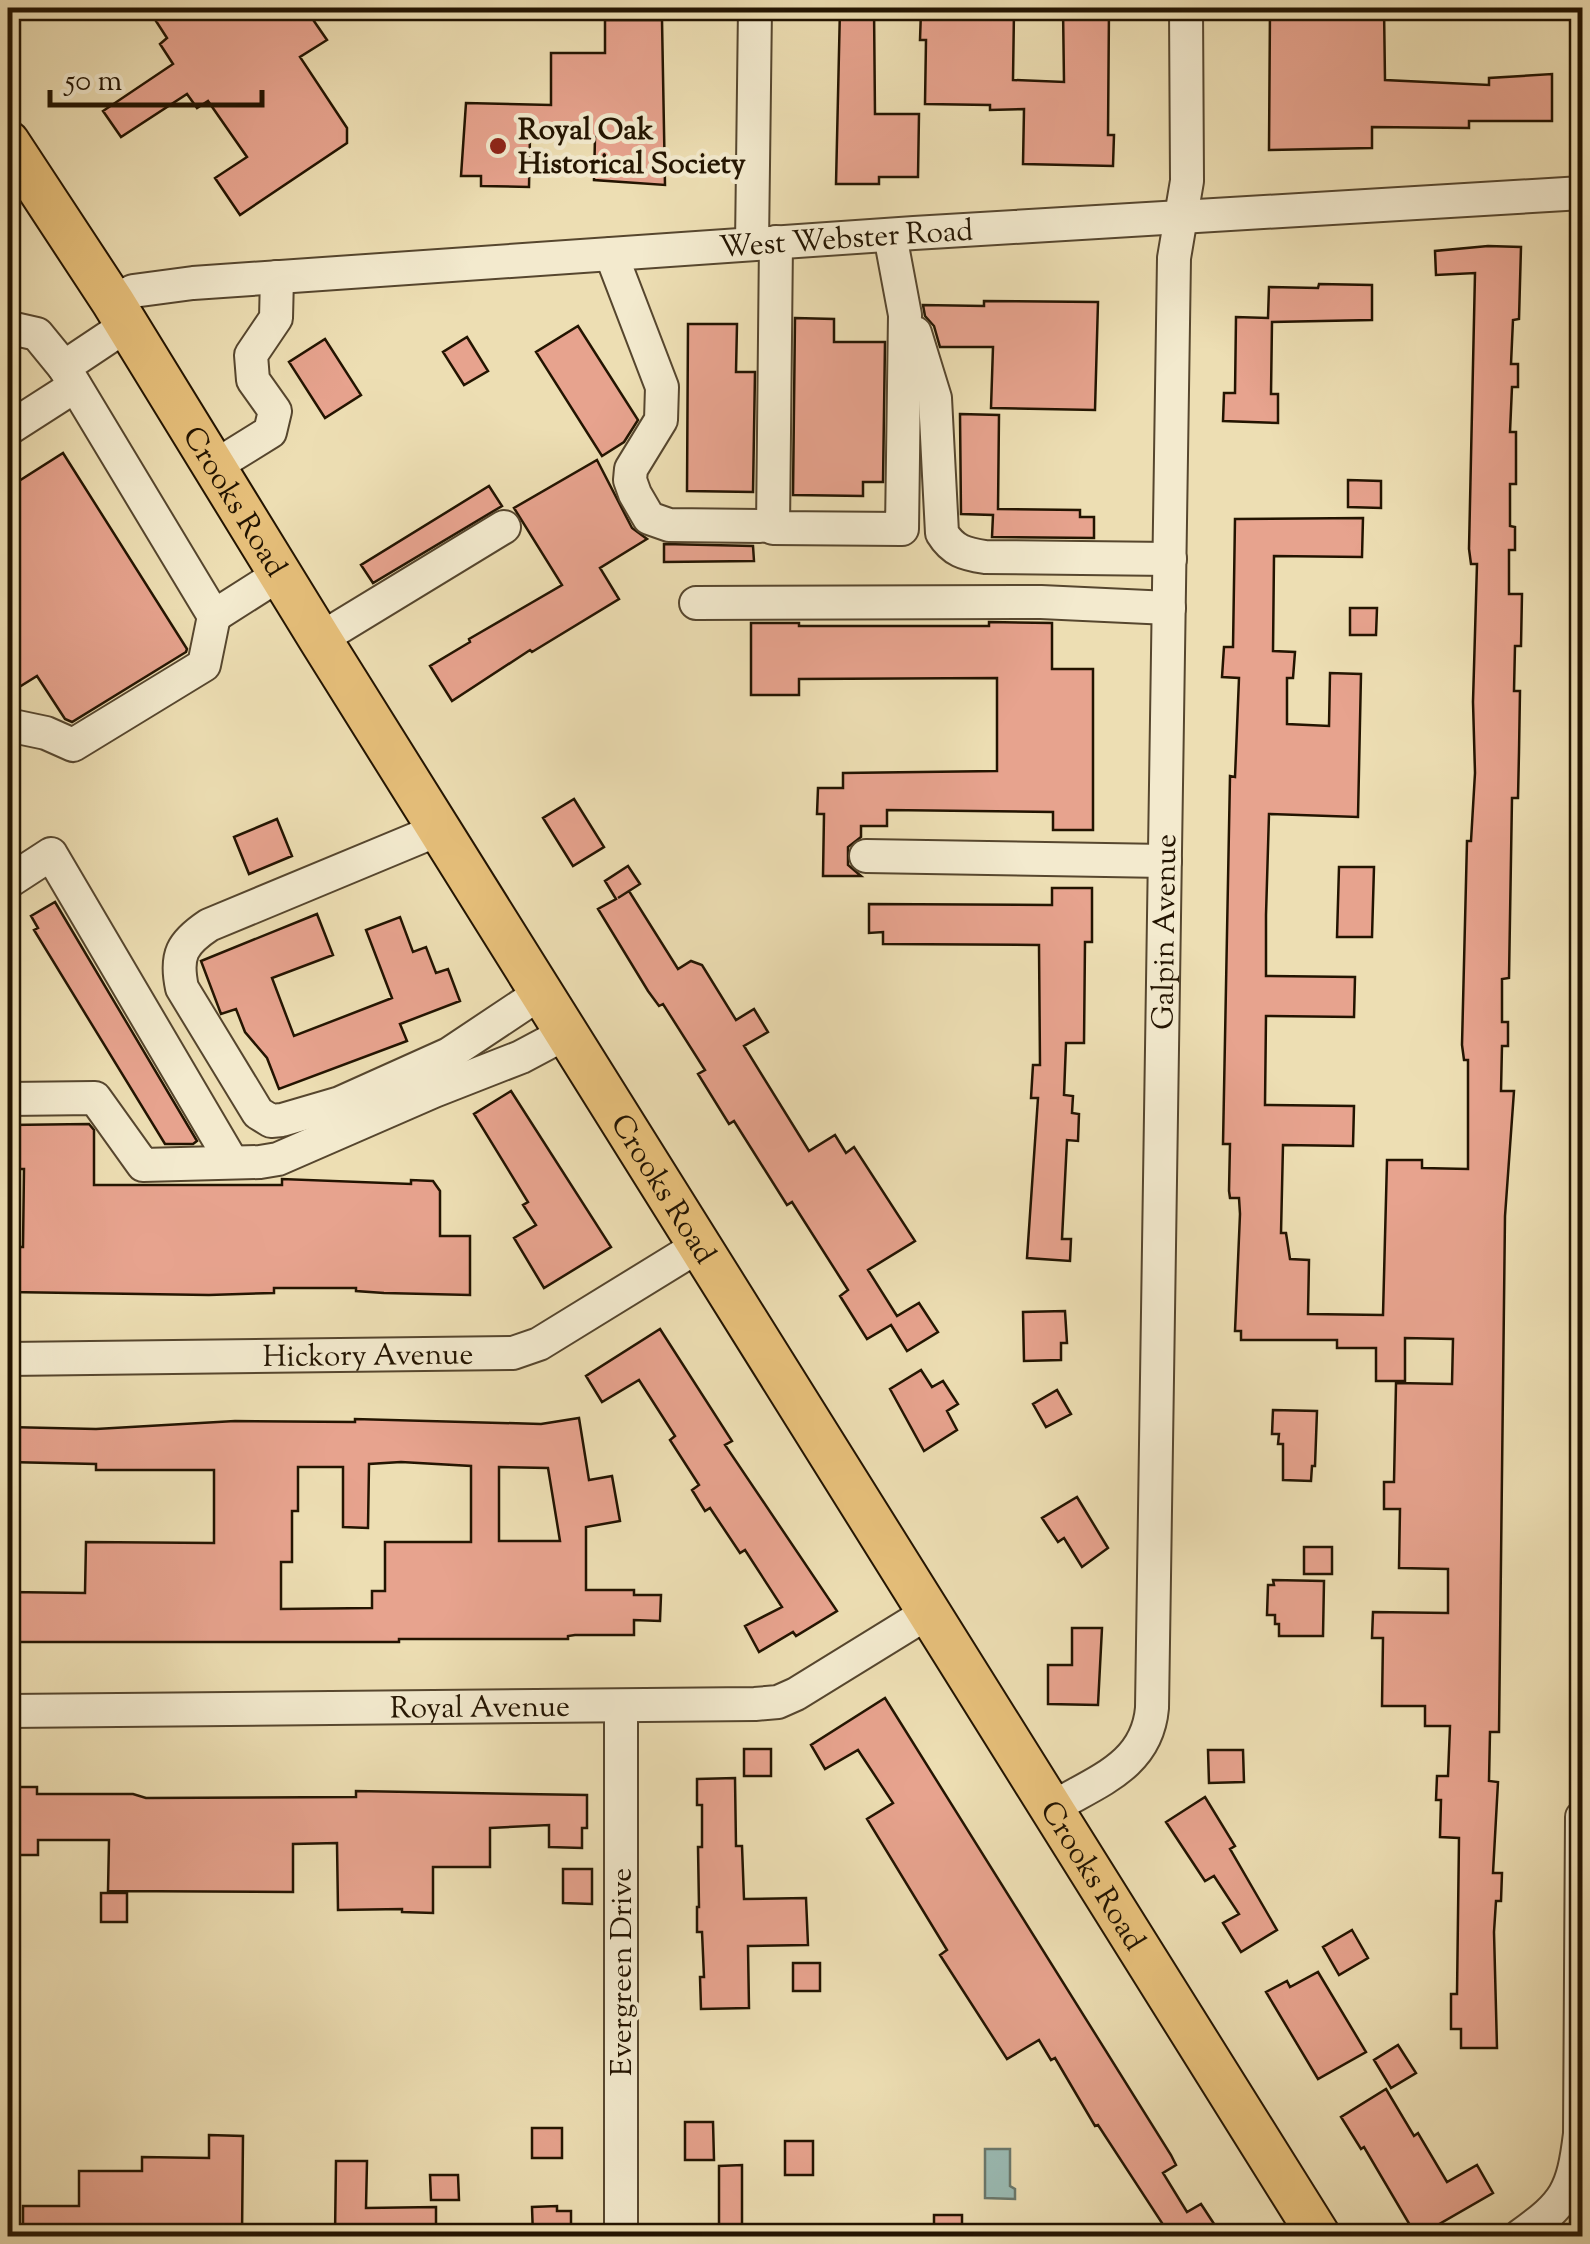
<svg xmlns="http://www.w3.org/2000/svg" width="1590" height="2244" font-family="'Sorts Mill Goudy',serif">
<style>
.water{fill:#9abbb4;stroke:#6a786c;stroke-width:2.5}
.building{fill:#e7a38e;stroke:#231401;stroke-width:2.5;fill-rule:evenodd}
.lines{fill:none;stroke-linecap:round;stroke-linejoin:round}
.minor-casing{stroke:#56462e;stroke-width:36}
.major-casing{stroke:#231401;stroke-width:46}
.minor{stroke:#f3eace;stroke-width:32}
.major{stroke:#e6bf7a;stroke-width:42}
.poi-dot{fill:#8f2418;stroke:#f3eace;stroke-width:4}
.labels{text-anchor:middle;stroke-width:9;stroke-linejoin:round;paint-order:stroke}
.poi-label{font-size:30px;font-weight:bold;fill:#231401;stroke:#f3eace;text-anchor:start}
.street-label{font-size:30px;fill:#231401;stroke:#f3eace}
</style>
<rect width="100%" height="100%" fill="#eddeb3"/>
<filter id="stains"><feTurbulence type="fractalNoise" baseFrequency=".002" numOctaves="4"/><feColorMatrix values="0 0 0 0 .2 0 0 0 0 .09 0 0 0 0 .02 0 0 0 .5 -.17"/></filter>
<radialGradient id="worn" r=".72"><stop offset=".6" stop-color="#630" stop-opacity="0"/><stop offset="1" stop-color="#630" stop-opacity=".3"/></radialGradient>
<path class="water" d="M985 2149H1010V2186L1015 2189V2199L985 2198Z"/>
<path class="building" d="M175 8H305L327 40 300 57 347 128V143L240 215 215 178 247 157 208 101 197 108 187 94 121 137 103 111 173 64 160 44 167 38 156 21Z
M840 8H874L875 114H919L918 177H879V184H836Z
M1063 8H1109L1108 135H1114L1113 166 1023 164 1024 109 990 110V105L925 104 926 40H920L921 11H1014L1013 80 1064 82Z
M1270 8H1384L1385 80 1489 85V78L1552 74V121H1469V128L1372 127V148L1269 150Z
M605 20H662L665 185 594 180 595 137 530 135 529 187 481 186V176H461L466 103 551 105V53H605Z
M1488 246 1521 247 1519 319 1513 320 1511 364H1518V387H1512L1510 432H1516V484H1510V526L1515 527V550H1509V594H1522L1521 646H1515L1514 691H1520L1519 752 1518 798H1512L1509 978 1502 979V1022H1508V1046H1502L1501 1091H1514L1505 1216 1499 1732H1490L1489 1781 1498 1782 1493 1873H1502L1501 1901H1496L1494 1932 1497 2048H1461V2029H1451V1994H1457L1459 1838 1440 1837 1441 1800H1436L1437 1776H1448L1450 1726H1425V1706H1382L1383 1638H1372L1373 1612 1448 1613V1569L1399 1568 1400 1509H1384V1482H1394L1396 1383 1452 1384 1453 1339 1405 1338V1381H1376V1348H1337V1340H1241V1331H1235L1240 1214 1239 1198H1230L1229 1191 1230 1144H1223L1230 776 1235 777 1239 678 1222 677 1224 647H1233L1235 519 1363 518 1362 557 1274 556 1273 651 1295 652 1293 678H1287V724L1329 726 1330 673 1361 674 1358 817 1269 814 1266 915V976L1355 977 1354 1017 1266 1016 1265 1105 1354 1106 1353 1146 1283 1145 1281 1233H1286L1290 1259 1309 1260 1308 1314 1383 1315 1387 1160H1422V1168L1468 1169V1060H1464L1462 1045 1467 841H1471L1475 773 1473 702 1477 564H1471L1469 549 1475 273 1436 275 1435 251Z
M1319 284 1372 285V320L1272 322 1271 394H1278V423L1223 421 1224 393H1235L1236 317 1268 318 1269 287 1318 288Z
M984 301 1098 302 1095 410 991 408 993 347H940L934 326 925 316 923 305 984 306Z
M795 318 834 319V342H885L883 482H863V496L793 495Z
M688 324H737L736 372H755L753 492 687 491Z
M578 326 638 420 624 442 602 456 536 352Z
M467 337 488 371 464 385 443 352Z
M325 339 361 395 325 418 289 362Z
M960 414 999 415 998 509 1080 510V517H1094V538L992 537 993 515 961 514Z
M63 453 187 649 186 652 72 722 65 719 37 676 8 694V488Z
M597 460 632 528 647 539 600 568 619 599 532 652 530 650 452 701 430 666 470 642 469 639 562 585 514 508Z
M1348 480 1381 481V508L1348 507Z
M489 486 502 506 373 583 361 565Z
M664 544 753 546 754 561 664 562Z
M1350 608H1377L1376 635H1350Z
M989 622 1052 623V669H1093V830H1053V812L887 810V826H861V837L848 847V865L861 876H823L824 814H817L818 788H843V773L997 771V678L799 679V695H751V623H799V626H989Z
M574 799 604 847 573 866 543 818Z
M277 819 292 856 249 874 234 837Z
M628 866 640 884 618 898 629 891 678 969 691 961 702 965 736 1020 754 1009 768 1032 744 1046 809 1151 835 1135 846 1153 854 1147 915 1241 868 1270 897 1316 919 1303 938 1332 907 1351 891 1325 867 1339 840 1296 848 1290 792 1202 787 1205 734 1121 729 1124 698 1074 705 1070 663 1004 659 1006 648 991 598 909 616 899 605 881Z
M1339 867H1374L1372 937H1337Z
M1052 888H1092V942H1085L1084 1043H1066L1064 1095 1073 1096 1072 1113 1079 1114 1078 1141 1067 1140 1062 1239H1071L1070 1261 1027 1258 1038 1098H1031L1033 1065H1040L1039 945 883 944V932L869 933V904L1052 905Z
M55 902 197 1141 193 1144H165L34 930 38 928 31 916Z
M317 914 333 955 272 978 294 1036 392 998 366 930 400 917 413 952 426 947 436 973 448 969 460 1001 400 1024 407 1041 279 1089 267 1058 245 1032 236 1009 221 1014 201 961Z
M511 1091 611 1247 544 1288 514 1238 536 1225 523 1205 528 1202 474 1114Z
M89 1124 94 1130V1185H282V1179L411 1184V1180L433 1181 440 1191V1236H470V1295L384 1293 356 1291V1288H274V1293L209 1295 8 1292V1247H23L24 1169H8V1125Z
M1065 1311 1067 1343H1061V1360L1024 1361 1023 1312Z
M660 1329 732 1441 725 1445 837 1611 796 1636 793 1632 759 1652 745 1626 782 1607 745 1550 740 1553 710 1508 705 1511 692 1490 699 1485 670 1440 675 1436 639 1380 602 1402 586 1376Z
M921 1370 932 1387 943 1381 958 1404 947 1411 957 1430 924 1451 890 1389Z
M1057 1390 1071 1414 1046 1427 1033 1404Z
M1273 1410 1317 1411 1315 1466H1312L1311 1481 1283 1480V1444H1278L1279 1434H1272Z
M579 1418 589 1480 612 1476 620 1521 586 1527V1590H634V1595H661L660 1621 634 1620V1635H575L568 1636V1639H399V1642H9V1592L85 1593 86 1542 214 1543V1470H96V1464L8 1462V1427L96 1429 235 1421 355 1422V1419L541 1424ZM401 1462 471 1466V1542H385V1591H372V1608L281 1609V1562H292V1511H298V1467H343V1527L368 1528 369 1464ZM499 1467 548 1468 560 1541H499Z
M1077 1497 1108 1548 1082 1567 1064 1538 1058 1542 1042 1518Z
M1304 1547H1332V1574H1304Z
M1273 1580 1324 1581 1323 1636H1279V1624H1275V1615H1267L1268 1585H1274Z
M1072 1628H1102L1098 1705 1048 1704V1665H1072Z
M885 1698 1171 2155 1176 2165 1163 2173 1187 2212 1201 2204 1222 2236H1148L1164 2226 1098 2125 1095 2126 1055 2058 1051 2060 1039 2040 1007 2059 940 1955 947 1950 867 1819 893 1803 858 1750 825 1769 811 1745Z
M744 1749H771V1776H744Z
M1208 1750H1243L1244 1782 1209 1783Z
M735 1778 736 1846H742L744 1899 806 1898 808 1945 748 1946 749 2008 701 2009 700 1977H704L702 1932H697V1907H699L698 1847H702V1805H697V1779Z
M11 1787H37V1794H133L146 1798 356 1797V1791L587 1795V1828H582V1848L549 1847V1825L490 1828V1867H433V1913L402 1912V1909L338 1910 337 1843 293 1844V1892L108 1891 109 1840H38V1855H8V1795H11Z
M1205 1797 1235 1846 1230 1849 1277 1930 1241 1952 1223 1923 1239 1914 1214 1876 1205 1881 1166 1822Z
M563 1869H592V1904L563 1903Z
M101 1893H127V1922H101Z
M1352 1930 1368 1958 1339 1975 1323 1947Z
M793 1963H820V1991H793Z
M1318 1972 1366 2052 1318 2079 1266 1992 1287 1981 1290 1987Z
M1398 2045 1416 2073 1391 2088 1374 2060Z
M1386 2089 1414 2136 1418 2133 1447 2182 1477 2165 1493 2193 1427 2231 1424 2226 1414 2232 1364 2147 1361 2149 1341 2117Z
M685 2122H713L714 2160H685Z
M532 2128H562V2158H532Z
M209 2135 243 2136 242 2236H23V2206H79V2171H142V2157L209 2158Z
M785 2141H813V2175H785Z
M336 2161H367L366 2208 436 2207V2236H335Z
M742 2165V2236H719V2166Z
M430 2175H458L459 2200H431Z
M557 2206V2211H571V2236H533L532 2207Z
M934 2215H962V2236H934Z"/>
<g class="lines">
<defs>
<g id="minor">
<path d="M776 242 773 528 902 529 905 315 890 235"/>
<path d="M752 244 755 8"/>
<path d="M611 254 662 387 661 420 631 469 630 480 635 494 649 518 669 525 760 526"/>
<path id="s1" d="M113 302 133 291 193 283 914 233 1582 193"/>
<path d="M127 325 64 367 214 616 280 574"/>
<path d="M915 333 935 398 942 533C953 551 965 554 985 557L1170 559"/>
<path d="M8 334 15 329 37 334 64 367"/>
<path d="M8 429 75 386"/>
<path d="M215 466 270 432 275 411 253 380 251 355 276 318 277 277"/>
<path d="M696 603 1041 602 1169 608"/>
<path d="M320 639 504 527"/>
<path d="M8 725 46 733 73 745 204 665 214 616"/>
<path d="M440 829 209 925C182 943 175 955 182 988L258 1113 271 1121 282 1120 340 1103 449 1054 542 992"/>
<path d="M866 856 1165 861"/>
<path d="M8 882 51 854 232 1162"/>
<path d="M8 1099 95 1098 143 1165 260 1162 278 1159 434 1091 521 1057 568 1032"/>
<path id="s2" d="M8 1359 513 1353 539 1344 700 1245"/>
<path id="s3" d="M8 1711 755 1704 778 1702 796 1694 929 1612"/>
<path id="s4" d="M1052 1808C1097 1781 1147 1766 1152 1708L1174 258 1187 181 1186 8"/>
<path d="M621 2236V1707"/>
<path d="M1520 2236C1566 2203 1573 2191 1580 2134L1582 1817"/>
</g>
<g id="major">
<path id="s5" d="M8 142 113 302 320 639 1319 2236"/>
</g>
</defs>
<use href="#minor" class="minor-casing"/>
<use href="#major" class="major-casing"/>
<use href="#minor" class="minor"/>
<use href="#major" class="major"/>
</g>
<circle class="poi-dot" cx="498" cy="146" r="10"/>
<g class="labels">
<g class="poi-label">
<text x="518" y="139">Royal Oak<tspan x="518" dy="34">Historical Society</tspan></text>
</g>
<g class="street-label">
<text dy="10" stroke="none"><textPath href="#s1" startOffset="738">West Webster Road</textPath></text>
<text dy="10" stroke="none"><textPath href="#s5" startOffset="425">Crooks Road</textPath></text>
<text dy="10" stroke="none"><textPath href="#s4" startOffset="925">Galpin Avenue</textPath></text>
<text dy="10" stroke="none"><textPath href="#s5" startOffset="1235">Crooks Road</textPath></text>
<text dy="10" stroke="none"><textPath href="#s2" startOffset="360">Hickory Avenue</textPath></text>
<text dy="10" stroke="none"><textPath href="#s3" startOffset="472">Royal Avenue</textPath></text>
<text dy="10" stroke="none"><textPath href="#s5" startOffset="2045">Crooks Road</textPath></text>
<text transform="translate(621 1972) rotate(-90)" y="10">Evergreen Drive</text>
</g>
</g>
<rect width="1590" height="2244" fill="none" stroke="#eddeb3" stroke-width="40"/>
<rect x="10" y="10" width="1570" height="2224" fill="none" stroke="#231401" stroke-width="5"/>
<rect x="20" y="20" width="1550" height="2204" fill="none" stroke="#231401" stroke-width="2.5"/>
<path d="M50 90v15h212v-15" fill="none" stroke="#231401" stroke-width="5"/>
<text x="65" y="90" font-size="30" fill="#231401" stroke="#f3eace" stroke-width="8" paint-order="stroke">50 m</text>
<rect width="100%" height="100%" filter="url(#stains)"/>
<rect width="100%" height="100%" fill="url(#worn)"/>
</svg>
